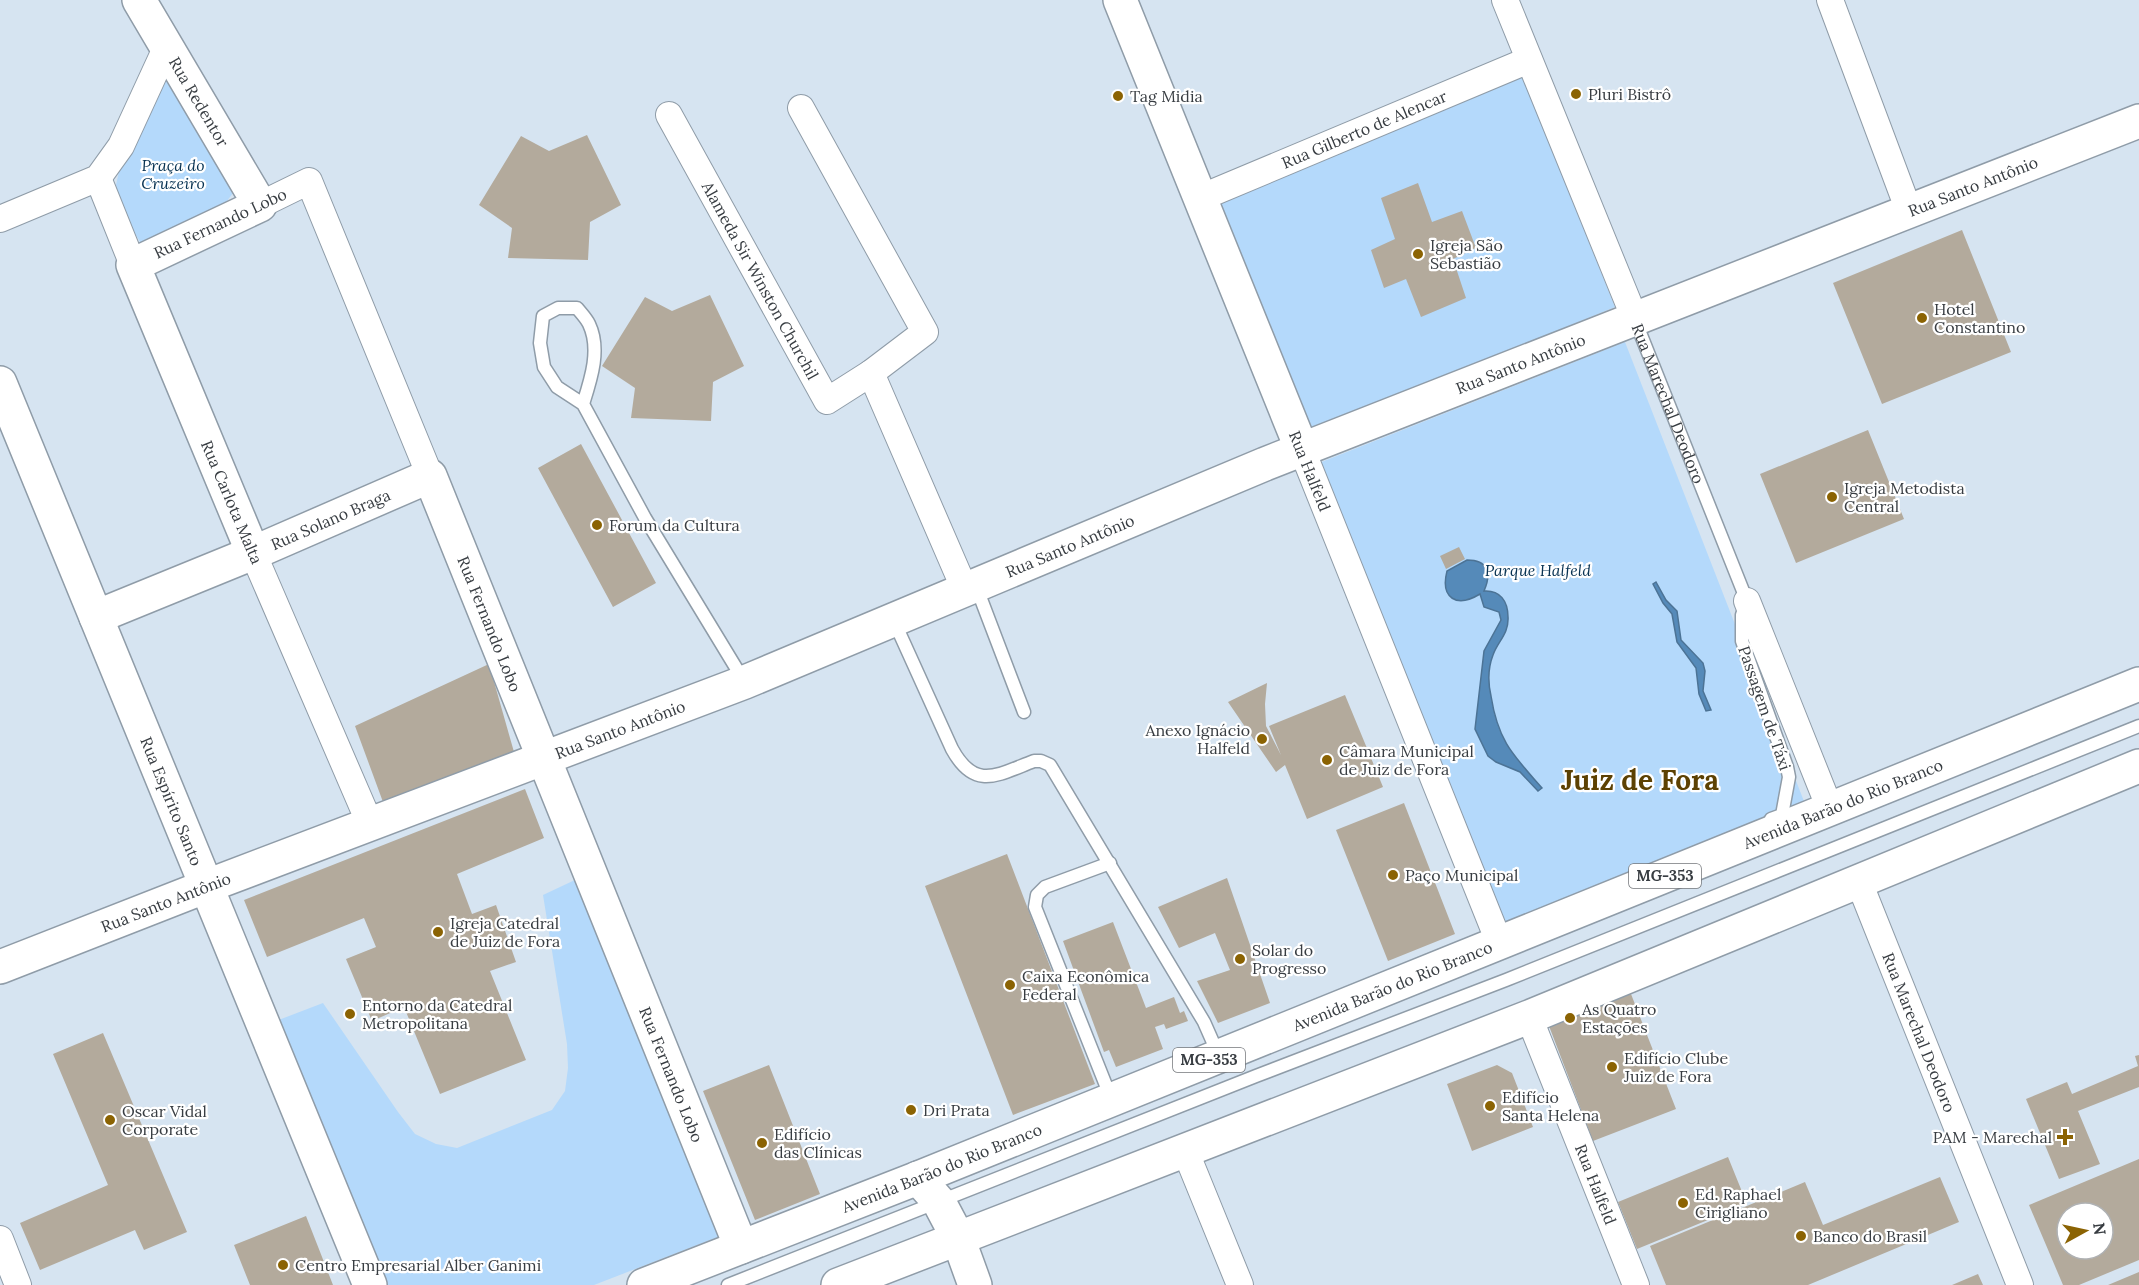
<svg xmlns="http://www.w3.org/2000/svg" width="2139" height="1285" font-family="Lora,serif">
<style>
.green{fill:#b4d9fb}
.water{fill:#558ab9;stroke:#4c7395;stroke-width:1.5}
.building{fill:#b3aa9c;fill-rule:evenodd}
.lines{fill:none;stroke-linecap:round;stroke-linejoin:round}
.lane-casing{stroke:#8f9ca8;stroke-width:15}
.street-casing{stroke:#8f9ca8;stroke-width:28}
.secondary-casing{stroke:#8f9ca8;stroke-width:36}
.primary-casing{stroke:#8f9ca8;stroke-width:36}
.lane{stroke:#fff;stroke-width:12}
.street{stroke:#fff;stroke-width:26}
.secondary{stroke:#fff;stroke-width:33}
.primary{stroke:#fff;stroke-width:33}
.poi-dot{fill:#8b6303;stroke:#fff;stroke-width:2}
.labels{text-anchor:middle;stroke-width:4.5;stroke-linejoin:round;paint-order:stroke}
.shield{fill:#fff;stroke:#74777b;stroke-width:1.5}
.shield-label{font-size:15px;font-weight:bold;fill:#383d42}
.poi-label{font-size:16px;fill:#383d42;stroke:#fff;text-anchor:start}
.street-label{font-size:16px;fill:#383d42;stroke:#fff}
.park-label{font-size:16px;font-style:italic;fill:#073252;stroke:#fff}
.town-label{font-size:28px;font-weight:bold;fill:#5c4103;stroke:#fff}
</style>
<rect width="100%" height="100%" fill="#d6e4f1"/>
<path class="green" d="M169 62 234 174 233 193 221 209 143 247 122 212 116 185 121 162Z
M1521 73 1615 307 1302 435 1207 201Z
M1625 342 1807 809 1503 933 1319 463Z
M577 879 723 1235 594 1285H386L276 1021 323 1003 398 1112 415 1134 436 1144 457 1148 552 1110 565 1091 568 1068 567 1044 543 895Z"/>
<path class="water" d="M1467 560C1488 560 1492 573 1484 591 1500 590 1508 601 1508 617 1509 634 1498 641 1493 655 1488 668 1488 683 1491 696 1498 741 1513 755 1542 788L1538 791 1520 772 1496 762 1488 756 1475 729 1484 651 1501 620 1499 612 1484 607 1480 594C1457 608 1440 599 1447 571Z
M1656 582 1666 600 1677 611 1681 640 1703 663 1705 671 1703 691 1711 710 1706 711 1699 694 1696 668 1677 642 1672 614 1663 603 1653 584Z"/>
<path class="building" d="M587 135 621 205 590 222 588 260 508 258 512 228 479 205 521 136 549 151Z
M1418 183 1432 222 1462 211 1476 248 1453 259 1466 298 1421 317 1406 279 1384 288 1371 250 1395 239 1381 198Z
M1962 230 2011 352 1882 404 1833 283Z
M710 295 744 366 713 382 711 421 631 418 635 388 602 366 645 297 672 311Z
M1868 430 1904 519 1796 563 1760 474Z
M581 444 656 583 613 607 538 468Z
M1459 547 1465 559 1446 569 1440 556Z
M489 664 514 752 383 802 355 726Z
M1267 683 1265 704 1266 726 1281 755 1269 726 1345 695 1383 787 1307 819 1285 765 1276 772 1228 702Z
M525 789 544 838 457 874 472 914 496 905 516 962 490 971 526 1060 440 1094 404 1007 372 1021 346 959 376 947 364 918 267 957 244 900Z
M1404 803 1455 934 1388 961 1336 830Z
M1007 854 1095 1084 1013 1115 925 886Z
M1227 878 1270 1003 1218 1023 1197 981 1230 970 1215 933 1179 948 1158 907Z
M1113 922 1146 1008 1174 997 1180 1013 1184 1011 1188 1021 1166 1029 1164 1024 1155 1027 1163 1049 1116 1067 1109 1050 1104 1052 1063 941Z
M1631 994 1676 1109 1593 1141 1549 1026Z
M103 1033 187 1232 144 1250 135 1230 40 1270 20 1223 108 1185 53 1054Z
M2139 1055V1087L2078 1111 2100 1164 2059 1179 2026 1099 2067 1082 2072 1094 2138 1066 2135 1056Z
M769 1065 820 1194 755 1220 703 1091Z
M1497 1065 1512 1073 1533 1127 1472 1151 1447 1084Z
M1728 1157 1747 1204 1637 1249 1618 1202Z
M2139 1159V1260L2079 1285H2063L2029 1205ZM2067 1213H2103V1249H2067Z
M1940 1177 1959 1222 1808 1285H1666L1650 1246 1805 1182 1823 1225Z
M306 1216 333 1285H250L234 1245Z
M2139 1272V1285H2108Z
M1978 1274 1983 1285H1952Z"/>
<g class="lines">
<defs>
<g id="lane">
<path id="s1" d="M1635 320 1747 601 1742 615V641L1787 767 1789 777 1782 815 1771 819"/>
<path d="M583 404C591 379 601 349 589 324 586 318 581 313 577 308H558L543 316 540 343 544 367 557 387 583 404 645 518 744 681"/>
<path d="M976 586 1024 712"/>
<path d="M894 621 952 749C975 791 997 775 1034 761H1041L1050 765 1204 1022 1219 1056"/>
<path d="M1110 863 1045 887 1037 895 1035 907 1111 1098"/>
<path d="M728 1285 1256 1076 1506 980 2139 726"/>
</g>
<g id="street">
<path d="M1505 0 1635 319"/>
<path d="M1830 0 1909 211"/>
<path d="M801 108 925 332 871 373"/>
<path id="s2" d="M669 115 827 401 871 373 965 590"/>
<path d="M98 178 133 265"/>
<path id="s3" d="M1200 198 1529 60"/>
<path d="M260 205 309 181 430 476"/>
<path d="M0 219 98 178 121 146 167 46"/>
<path d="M1302 450 1499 942"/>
<path d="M253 553 370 824"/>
<path d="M1747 601 1830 809"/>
<path id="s4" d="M1859 882 2020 1285"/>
<path id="s5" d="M1529 1017 1636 1285"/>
<path d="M1185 1150 1240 1285"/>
<path d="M0 1239 18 1285"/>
</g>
<g id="secondary">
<path id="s6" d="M139 0 260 205 133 265 253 553"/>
<path d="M1120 0 1302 450"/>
<path id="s7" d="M0 383 370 1285"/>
<path id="s8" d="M96 617 253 553 430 476 741 1247"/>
<path id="s9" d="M0 967 207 886 745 682 1265 464 2139 121"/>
<path d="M918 1178 939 1202 958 1238 975 1285"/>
</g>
<g id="primary">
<path id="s10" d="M644 1285 918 1178 2139 684"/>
<path d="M838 1285 1529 1017 2139 766"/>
</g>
</defs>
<use href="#lane" class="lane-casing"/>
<use href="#street" class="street-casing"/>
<use href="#secondary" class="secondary-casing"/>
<use href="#primary" class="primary-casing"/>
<use href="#lane" class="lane"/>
<use href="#street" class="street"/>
<use href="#secondary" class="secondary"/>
<use href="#primary" class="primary"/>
</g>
<g class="poi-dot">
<circle cx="1576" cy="94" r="6"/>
<circle cx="1118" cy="96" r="6"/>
<circle cx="1418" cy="254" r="6"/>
<circle cx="1922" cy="318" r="6"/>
<circle cx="1832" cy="497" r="6"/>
<circle cx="597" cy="525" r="6"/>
<circle cx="1262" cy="739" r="6"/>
<circle cx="1327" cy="760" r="6"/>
<circle cx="1393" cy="875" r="6"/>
<circle cx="438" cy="932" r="6"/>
<circle cx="1240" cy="959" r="6"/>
<circle cx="1010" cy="985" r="6"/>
<circle cx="350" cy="1014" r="6"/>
<circle cx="1570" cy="1018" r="6"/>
<circle cx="1612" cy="1067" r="6"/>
<circle cx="1490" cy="1106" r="6"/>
<circle cx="911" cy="1110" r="6"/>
<circle cx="110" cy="1120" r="6"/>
<path d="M2062 1128h6v6h6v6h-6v6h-6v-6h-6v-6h6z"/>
<circle cx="762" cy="1143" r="6"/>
<circle cx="1683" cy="1203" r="6"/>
<circle cx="1801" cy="1236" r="6"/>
<circle cx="283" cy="1265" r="6"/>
</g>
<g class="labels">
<g class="shield">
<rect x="1629" y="864" width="72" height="24" rx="4.5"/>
<rect x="1173" y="1048" width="72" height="24" rx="4.5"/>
</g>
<g class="shield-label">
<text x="1665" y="881">MG-353</text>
<text x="1209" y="1065">MG-353</text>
</g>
<g class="poi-label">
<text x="1588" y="100">Pluri Bistrô</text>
<text x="1130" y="102">Tag Midia</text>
<text x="1430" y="251">Igreja São<tspan x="1430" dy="18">Sebastião</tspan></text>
<text x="1934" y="315">Hotel<tspan x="1934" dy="18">Constantino</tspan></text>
<text x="1844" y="494">Igreja Metodista<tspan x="1844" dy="18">Central</tspan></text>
<text x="609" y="531">Forum da Cultura</text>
<text x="1250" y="736" text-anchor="end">Anexo Ignácio<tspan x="1250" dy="18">Halfeld</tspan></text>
<text x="1339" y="757">Câmara Municipal<tspan x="1339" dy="18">de Juiz de Fora</tspan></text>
<text x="1405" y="881">Paço Municipal</text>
<text x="450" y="929">Igreja Catedral<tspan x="450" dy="18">de Juiz de Fora</tspan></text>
<text x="1252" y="956">Solar do<tspan x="1252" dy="18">Progresso</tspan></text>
<text x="1022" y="982">Caixa Econômica<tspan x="1022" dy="18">Federal</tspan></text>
<text x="362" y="1011">Entorno da Catedral<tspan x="362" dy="18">Metropolitana</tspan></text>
<text x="1582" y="1015">As Quatro<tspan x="1582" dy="18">Estações</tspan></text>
<text x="1624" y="1064">Edifício Clube<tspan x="1624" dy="18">Juiz de Fora</tspan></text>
<text x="1502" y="1103">Edifício<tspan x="1502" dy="18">Santa Helena</tspan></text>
<text x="923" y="1116">Dri Prata</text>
<text x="122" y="1117">Oscar Vidal<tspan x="122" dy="18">Corporate</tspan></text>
<text x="774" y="1140">Edifício<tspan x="774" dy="18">das Clínicas</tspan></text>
<text x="2052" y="1143" text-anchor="end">PAM - Marechal</text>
<text x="1695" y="1200">Ed. Raphael<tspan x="1695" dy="18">Cirigliano</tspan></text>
<text x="1813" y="1242">Banco do Brasil</text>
<text x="295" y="1271">Centro Empresarial Alber Ganimi</text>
</g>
<g class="street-label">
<text dy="6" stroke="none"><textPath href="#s6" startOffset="118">Rua Redentor</textPath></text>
<text dy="6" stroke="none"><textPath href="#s3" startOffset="178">Rua Gilberto de Alencar</textPath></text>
<text dy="6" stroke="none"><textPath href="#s9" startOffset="2122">Rua Santo Antônio</textPath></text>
<text transform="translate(220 223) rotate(-25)" y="6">Rua Fernando Lobo</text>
<text dy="6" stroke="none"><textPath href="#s2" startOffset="189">Alameda Sir Winston Churchil</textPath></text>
<text dy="6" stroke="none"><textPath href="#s9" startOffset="1636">Rua Santo Antônio</textPath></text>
<text dy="6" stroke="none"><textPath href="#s1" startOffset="90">Rua Marechal Deodoro</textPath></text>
<text transform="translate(1310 471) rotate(68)" y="6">Rua Halfeld</text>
<text transform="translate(232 502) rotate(67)" y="6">Rua Carlota Malta</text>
<text dy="6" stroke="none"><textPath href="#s8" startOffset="254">Rua Solano Braga</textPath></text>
<text dy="6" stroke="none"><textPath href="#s9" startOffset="1150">Rua Santo Antônio</textPath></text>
<text dy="6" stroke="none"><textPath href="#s8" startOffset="522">Rua Fernando Lobo</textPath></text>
<text transform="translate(1765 708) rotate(71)" y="6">Passagem de Táxi</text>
<text dy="6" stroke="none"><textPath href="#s9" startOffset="664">Rua Santo Antônio</textPath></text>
<text dy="6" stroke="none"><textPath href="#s7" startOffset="452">Rua Espírito Santo</textPath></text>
<text dy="6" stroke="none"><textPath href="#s10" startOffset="1292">Avenida Barão do Rio Branco</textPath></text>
<text dy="6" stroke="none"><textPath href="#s9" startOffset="178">Rua Santo Antônio</textPath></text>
<text dy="6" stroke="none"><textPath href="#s10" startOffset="806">Avenida Barão do Rio Branco</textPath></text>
<text dy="6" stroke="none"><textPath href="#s4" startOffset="162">Rua Marechal Deodoro</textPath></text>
<text dy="6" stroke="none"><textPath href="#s8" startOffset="1008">Rua Fernando Lobo</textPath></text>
<text dy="6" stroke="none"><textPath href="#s10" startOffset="320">Avenida Barão do Rio Branco</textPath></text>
<text dy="6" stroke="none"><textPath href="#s5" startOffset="180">Rua Halfeld</textPath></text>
</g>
<g class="park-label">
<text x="173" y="171">Praça do<tspan x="173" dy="18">Cruzeiro</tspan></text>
<text x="1538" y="576">Parque Halfeld</text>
</g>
<g class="town-label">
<text x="1640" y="790">Juiz de Fora</text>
</g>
</g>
<g transform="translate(2085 1231) rotate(82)"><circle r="28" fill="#ffffff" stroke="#afb1b3" stroke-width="1.5"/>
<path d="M0-4.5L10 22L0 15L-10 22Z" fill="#8b6303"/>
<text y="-9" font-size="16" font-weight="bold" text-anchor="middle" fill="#383d42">N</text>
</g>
</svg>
